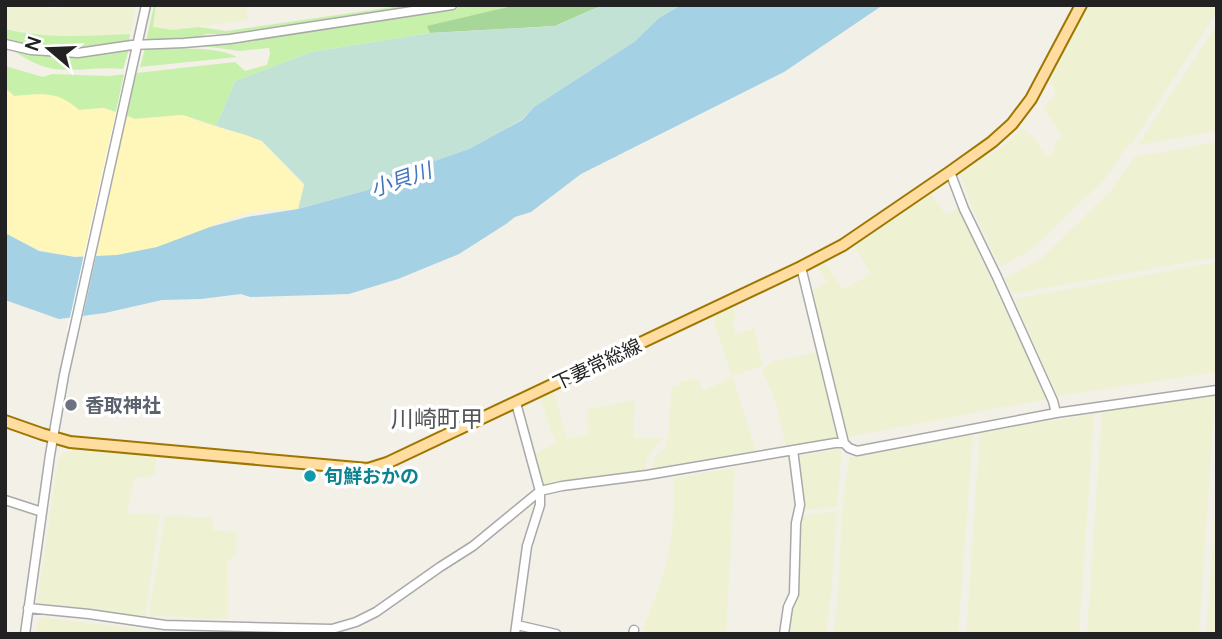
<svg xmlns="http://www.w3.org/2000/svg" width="1222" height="639" font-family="Manrope,'Noto Sans JP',sans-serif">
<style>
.farmland{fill:#eef2d2}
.grass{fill:#c7f1aa}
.forest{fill:#a6d698}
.wetland{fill:#c3e2d6}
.sand{fill:#fff6b9}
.water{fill:#a4d1e4}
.pier{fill:#fff}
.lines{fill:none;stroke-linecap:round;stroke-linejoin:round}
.minor-casing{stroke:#a9a9a9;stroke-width:11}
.major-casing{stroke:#9f7600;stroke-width:14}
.minor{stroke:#fff;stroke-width:8}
.major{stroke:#ffdda0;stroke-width:10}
.worship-dot{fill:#6b7280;stroke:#fff;stroke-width:2.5}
.culture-dot{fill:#0f9aa8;stroke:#fff;stroke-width:2.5}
.labels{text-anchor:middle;stroke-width:7;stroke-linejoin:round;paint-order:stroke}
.street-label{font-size:19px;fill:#222;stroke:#fff}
.worship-label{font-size:19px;font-weight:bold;fill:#5b616d;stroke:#fff;text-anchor:start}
.culture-label{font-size:19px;font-weight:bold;fill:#0d838f;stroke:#fff;text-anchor:start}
.water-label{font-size:21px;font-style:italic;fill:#4376bd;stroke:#fff}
.quarter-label{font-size:23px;fill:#555;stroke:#fff}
</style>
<rect width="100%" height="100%" fill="#f3f0e8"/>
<path class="farmland" d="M5 5H28L58 9 61 5H136L130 34 72 37 52 36 5 29Z
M156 5H246L248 20 172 30 152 27Z
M1085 5H1217V12L1132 143 1125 149 1104 180 1032 249 1000 267 973 210 958 170 983 152 988 157 1007 143 1022 128 1034 138 1048 158 1055 149 1054 145 1062 136 1043 108 1056 93 1049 78 1061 50Z
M1217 25V131L1138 145Z
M1217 142V257L1012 294 1005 278 1041 259 1113 188 1134 157Z
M929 190 945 214 960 208 1047 399 847 437 811 291 827 282 818 266V263L823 260 843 290 871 274 852 242Z
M1217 262V372L1057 396 1014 299Z
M732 305 736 319 732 323 736 334 754 329 763 366 732 376 712 315Z
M818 352 840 438 786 447 775 400 762 370 772 361Z
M733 377 756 452 652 469 655 457 665 447 668 438 672 386 678 387 679 382 698 379 703 391Z
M553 389 567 439 589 434 587 409 635 400 633 438H663L648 456 645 471 559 482 543 487 532 455 556 443 539 396Z
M1215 394 1199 634H1087L1102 412Z
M1094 414 1079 634H966L980 432Z
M973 433 958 634H833L838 598 842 511 849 458Z
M76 449 157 455 154 476 135 478 127 513 160 515 145 617 37 604 58 460 63 454Z
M841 449V459L837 507 806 510 799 456Z
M735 468 726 634H656L643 629 659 588 668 557 673 522 674 478Z
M1217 490V634H1206Z
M837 511 831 596 826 634H790L794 603 799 593 802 516Z
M165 515 213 518V530L237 532 236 553 227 562 228 619 185 618 149 615Z
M39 617 140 629 139 634H36Z"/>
<path class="grass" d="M154 5H156L153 27 172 30 199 27 226 31 407 5H440L227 36 221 34H206L197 40 146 42Z
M462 5H516L428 27 430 33 311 52 235 81 216 126 183 115 135 119 104 108 79 110C56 90 43 94 14 96L5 88V66L43 77 52 74 109 76 235 62 245 71 267 65 270 54 269 48 240 51 195 45 425 12Z
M5 29C47 39 88 36 130 34L129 41C101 47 73 51 44 48 31 47 18 43 5 41Z
M13 48 97 54 129 49 123 69C99 66 73 73 49 68 36 65 24 57 13 51Z
M167 48C189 49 217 47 237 57L140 67 145 49Z"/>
<path class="forest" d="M516 5H605L591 10 555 26 430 33 427 26Z"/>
<path class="wetland" d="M605 5H681L659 18 634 42 534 107 521 120 469 149 430 163 419 169 390 174 368 190 298 209 304 184 262 141 216 126 235 81 311 52 430 33 555 26 591 10Z"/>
<path class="sand" d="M5 88 14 96C43 94 56 90 79 110L104 108 135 119 183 115 203 123 246 135 261 141 304 185 298 209C281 210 261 209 245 214 217 222 188 237 160 246 111 262 49 263 5 233Z"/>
<path class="water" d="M681 5H883L784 72 581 174 531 212 515 217 506 224 459 254 398 279 349 294 250 297 241 294 201 299 162 300 105 313 59 319 5 300V233L39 251 75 257 117 255 157 247 210 227 247 217 298 209 368 190 390 174 419 169 429 163 469 149 522 120 534 107 634 42 659 18Z"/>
<path class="pier" d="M141 51 79 334 67 331 129 53Z"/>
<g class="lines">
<defs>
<path id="minor" d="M5 44 31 50 78 53 132 45 184 43 230 39 452 5
M950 172 964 209 997 277 1053 401 1056 413
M801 267 844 443 849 448 857 451 1056 413 1217 390
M5 500 42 512
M28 608 89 614 165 625 332 629 356 622 376 612 440 567 473 546 540 491 562 486 647 475 835 443H844
M517 625 556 634
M25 634 50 455 64 375 146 5
M515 634 527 546 540 505V491L516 403
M633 634 634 630
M784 634 788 607 794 594 796 523 800 505 793 450"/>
<path id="major" d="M5 421 42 434 70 442 368 469 387 463 801 267 843 245 950 172 992 142 1012 124 1031 99 1081 5"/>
</defs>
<use href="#minor" class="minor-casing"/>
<use href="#major" class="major-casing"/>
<use href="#minor" class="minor"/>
<use href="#major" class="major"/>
</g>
<circle class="worship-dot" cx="71" cy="405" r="7"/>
<circle class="culture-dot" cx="310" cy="476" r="7"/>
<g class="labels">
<g class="street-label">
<text transform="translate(597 364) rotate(-25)" y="7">下妻常総線</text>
</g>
<g class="worship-label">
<text x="85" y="412">香取神社</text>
</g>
<g class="culture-label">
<text x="324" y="483">旬鮮おかの</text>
</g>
<g class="water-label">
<text transform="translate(401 180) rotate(-19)" y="7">小貝川</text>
</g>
<g class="quarter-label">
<text x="437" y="427">川崎町甲</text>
</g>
</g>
<rect width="1222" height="639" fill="none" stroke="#222222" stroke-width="14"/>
<g transform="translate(49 49) rotate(289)" stroke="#ffffff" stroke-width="5" paint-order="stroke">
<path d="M0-5L12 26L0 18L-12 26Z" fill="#222222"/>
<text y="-10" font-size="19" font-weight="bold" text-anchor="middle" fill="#222222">N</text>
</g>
</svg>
